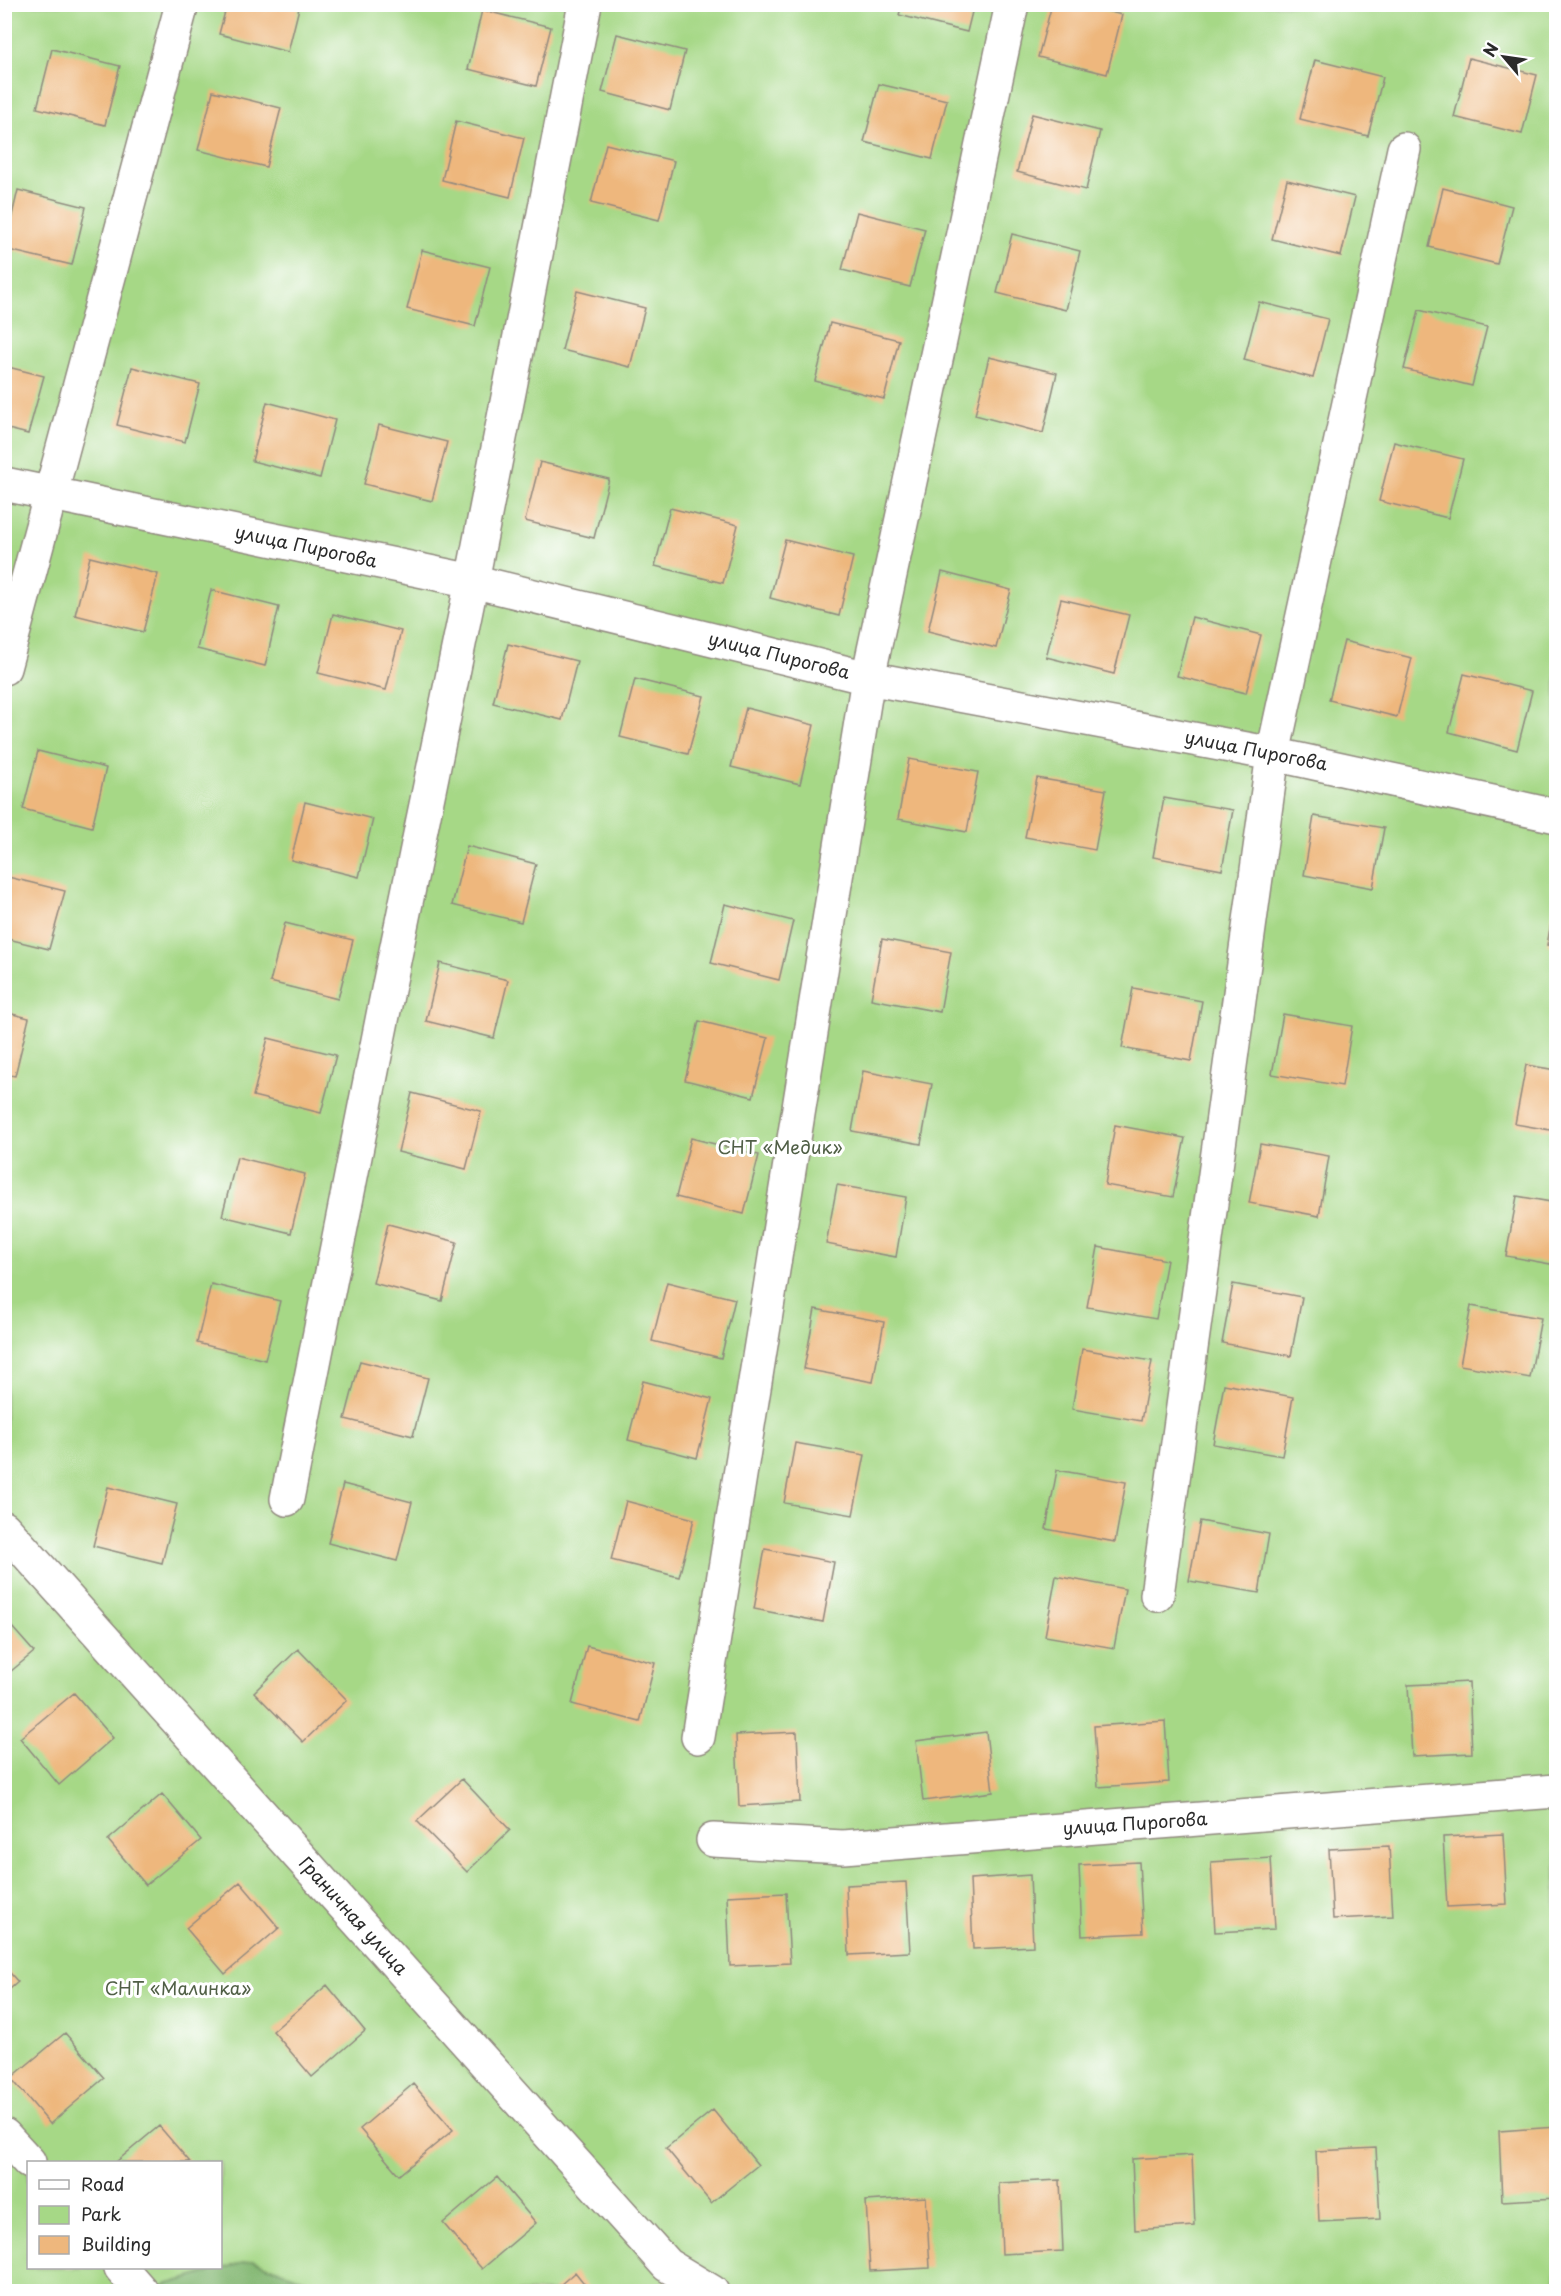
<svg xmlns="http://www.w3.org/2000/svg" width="1561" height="2296" font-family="'Playpen Sans',sans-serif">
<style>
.green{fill:#a6d886;stroke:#688258;stroke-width:1.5;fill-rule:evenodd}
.forest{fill:#84b873;stroke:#58724f;stroke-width:1.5}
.building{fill:#eeb77d}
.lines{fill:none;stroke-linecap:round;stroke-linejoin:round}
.minor-casing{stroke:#90897e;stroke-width:36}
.minor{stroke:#fff;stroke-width:33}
.labels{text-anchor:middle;stroke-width:6;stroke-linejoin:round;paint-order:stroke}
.street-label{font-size:18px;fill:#2b2b2b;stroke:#fff}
.park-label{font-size:18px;fill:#505f46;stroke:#fff}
</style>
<rect width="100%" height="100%" fill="#fff"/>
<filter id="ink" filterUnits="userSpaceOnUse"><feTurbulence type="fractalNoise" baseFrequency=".0167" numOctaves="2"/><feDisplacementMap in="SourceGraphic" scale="12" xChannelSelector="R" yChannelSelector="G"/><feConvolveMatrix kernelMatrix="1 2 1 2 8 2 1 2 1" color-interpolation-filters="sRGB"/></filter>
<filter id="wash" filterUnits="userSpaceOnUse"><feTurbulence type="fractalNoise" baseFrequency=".008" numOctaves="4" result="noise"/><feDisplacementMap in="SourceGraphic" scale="24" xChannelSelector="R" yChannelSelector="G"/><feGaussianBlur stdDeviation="1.35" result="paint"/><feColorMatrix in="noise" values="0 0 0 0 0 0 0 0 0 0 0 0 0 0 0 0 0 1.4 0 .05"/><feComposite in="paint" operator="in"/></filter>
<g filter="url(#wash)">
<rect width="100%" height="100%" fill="#f6e7d0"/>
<path class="green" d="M5 5H1556V2291L5 2292ZM28 2162H220V2268H28Z"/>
<path class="forest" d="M253 2260 314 2283 322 2291H159L165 2285Z"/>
<g id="blocks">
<path class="building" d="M227 4H300L288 52 219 34Z
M902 4H974L967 32 899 15Z
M1052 4H1079L1122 15 1107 74 1038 57Z
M482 10 551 27 536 86 468 69Z
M617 34 685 51 670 110 602 92Z
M52 49 120 66 105 125 37 108Z
M1469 58 1537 75 1522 134 1454 117Z
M1315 60 1383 77 1368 136 1300 119Z
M879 84 947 100 932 159 864 142Z
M213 91 281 108 266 167 198 150Z
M1032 114 1100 131 1086 190 1017 172Z
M456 121 524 138 510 197 442 180Z
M606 144 674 161 659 220 591 203Z
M1287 180 1355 197 1341 256 1272 239Z
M1443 188 1512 206 1497 264 1429 247Z
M18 190 86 207 72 265 4 249Z
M857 212 925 229 910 287 842 270Z
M1012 234 1080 251 1066 310 997 293Z
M422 250 490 267 475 326 407 309Z
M577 291 645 308 630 367 562 350Z
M1259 302 1328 319 1313 378 1244 360Z
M1419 310 1487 327 1472 386 1404 369Z
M830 323 899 340 884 399 815 381Z
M989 357 1057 373 1043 433 975 415Z
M4 366 44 376 28 434 4 428Z
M132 367 200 384 185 442 117 425Z
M267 402 335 420 320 478 252 461Z
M379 425 447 442 432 501 364 484Z
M1394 442 1463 459 1448 518 1379 501Z
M540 462 609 479 594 538 525 521Z
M670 508 738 525 723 583 655 566Z
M785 540 853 557 839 616 770 598Z
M90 557 158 574 143 632 75 615Z
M942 572 1011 590 996 648 928 631Z
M211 590 279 607 265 666 197 649Z
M1061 599 1129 615 1114 674 1046 657Z
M333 614 401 631 386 690 318 673Z
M1192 617 1261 635 1246 693 1177 676Z
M1344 641 1412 658 1397 717 1329 700Z
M508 644 577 661 562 720 493 703Z
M1464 674 1532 691 1517 750 1449 732Z
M635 679 704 696 688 754 620 737Z
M746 708 814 725 800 784 731 767Z
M38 751 106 768 92 827 23 809Z
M909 759 978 772 967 832 898 819Z
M1037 778 1106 790 1095 850 1025 837Z
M1164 798 1233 810 1222 870 1153 857Z
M305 802 373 819 359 877 291 860Z
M1314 816 1384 828 1373 888 1304 875Z
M467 846 536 864 521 922 452 905Z
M4 876 65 891 49 949 4 938Z
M1555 901H1556V946L1547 945Z
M725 904 793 921 779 980 711 963Z
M285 923 353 940 338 999 270 982Z
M882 939 951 952 940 1012 871 999Z
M440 963 508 980 494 1038 426 1021Z
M1133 988 1202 1001 1191 1061 1122 1048Z
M4 1012 29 1018 15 1076 4 1074Z
M1283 1014 1352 1026 1342 1086 1272 1074Z
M699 1021 768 1038 753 1097 685 1080Z
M268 1038 336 1055 321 1113 253 1096Z
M1526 1065 1556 1070V1131L1515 1124Z
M863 1071 932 1084 921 1144 852 1131Z
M412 1093 481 1111 466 1169 398 1152Z
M1115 1125 1185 1138 1173 1197 1105 1185Z
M691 1138 759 1155 744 1214 676 1197Z
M1260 1144 1329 1156 1319 1216 1249 1203Z
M237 1157 305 1174 291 1233 222 1216Z
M837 1185 906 1197 896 1257 826 1244Z
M1517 1196 1556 1203V1265L1506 1256Z
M388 1224 457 1242 442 1301 373 1283Z
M1098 1247 1167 1260 1156 1319 1087 1307Z
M667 1282 735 1299 721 1358 652 1341Z
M211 1284 280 1301 265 1360 197 1343Z
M1233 1284 1302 1297 1291 1356 1222 1343Z
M1471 1306 1541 1318 1530 1378 1460 1365Z
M815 1309 884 1322 873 1382 804 1369Z
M1082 1349 1152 1361 1141 1421 1072 1409Z
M360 1361 428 1378 413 1436 345 1419Z
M643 1381 712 1399 697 1458 628 1440Z
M1224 1384 1293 1397 1282 1456 1213 1444Z
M795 1443 865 1455 853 1515 784 1503Z
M1057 1470 1126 1482 1115 1542 1046 1529Z
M343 1484 412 1502 397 1561 328 1543Z
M108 1487 177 1504 162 1563 93 1546Z
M626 1501 694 1519 679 1577 611 1560Z
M1200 1521 1269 1534 1259 1593 1189 1581Z
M765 1549 834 1562 823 1622 754 1609Z
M1056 1576 1125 1589 1114 1648 1045 1636Z
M4 1618 34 1652 4 1677Z
M587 1646 655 1663 640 1722 572 1704Z
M298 1649 347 1700 303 1742 254 1692Z
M1553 1670H1556V1709H1555Z
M1469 1682 1472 1753 1412 1756 1408 1685Z
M74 1693 113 1738 59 1785 20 1738Z
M1165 1721 1169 1782 1098 1787 1094 1726Z
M797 1732 800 1802 739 1806 736 1735Z
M986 1732 993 1792 923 1801 916 1741Z
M462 1779 510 1830 467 1872 417 1821Z
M162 1794 201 1840 146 1885 108 1840Z
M1503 1834 1507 1904 1447 1907 1443 1837Z
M1389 1846 1393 1916 1333 1919 1329 1849Z
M1271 1858 1275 1929 1215 1932 1211 1862Z
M1139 1862 1143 1933 1082 1936 1079 1865Z
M1030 1875 1033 1946 973 1949 970 1879Z
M240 1882 279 1928 225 1974 186 1928Z
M906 1882 910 1952 849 1955 846 1885Z
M786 1893 790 1963 730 1966 727 1896Z
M4 1966 18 1982 4 1994Z
M327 1985 365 2031 312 2077 273 2031Z
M65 2033 104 2078 50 2124 11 2078Z
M413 2084 453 2130 399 2175 360 2129Z
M713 2110 758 2165 711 2203 666 2148Z
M159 2126 190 2162H116Z
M1556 2127V2198L1502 2201 1499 2131Z
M1376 2148 1380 2219 1319 2222 1316 2151Z
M1192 2155 1195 2226 1135 2230 1132 2159Z
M497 2177 536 2223 482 2269 443 2223Z
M1060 2180 1063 2251 1002 2254 999 2183Z
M926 2197 930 2268 870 2271 866 2201Z
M575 2272 591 2292H552Z"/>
</g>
</g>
<g filter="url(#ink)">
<use href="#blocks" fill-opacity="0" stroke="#90897e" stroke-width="1.5"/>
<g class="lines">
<defs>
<path id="minor" d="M4 484 472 581 868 678 1273 754 1556 816
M4 668 182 4
M287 1499 388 990 472 581 585 4
M4 1528 667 2265 712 2292
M1157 1595 1273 754 1404 149
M698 1737 868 678 1012 4
M713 1840 843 1847 1556 1791
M4 2135 29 2162
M121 2268 142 2292"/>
</defs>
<use href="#minor" class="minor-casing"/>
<use href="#minor" class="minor"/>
</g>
</g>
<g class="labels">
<g class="street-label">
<text transform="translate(306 547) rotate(12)" y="6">улица Пирогова</text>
<text transform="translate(779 656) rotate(14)" y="6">улица Пирогова</text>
<text transform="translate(1256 751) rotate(11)" y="6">улица Пирогова</text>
<text transform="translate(1135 1824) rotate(-4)" y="6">улица Пирогова</text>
<text transform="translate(353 1916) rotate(48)" y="6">Граничная улица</text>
</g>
<g class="park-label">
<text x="780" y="1154">СНТ «Медик»</text>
<text x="178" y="1995">СНТ «Малинка»</text>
</g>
</g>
<rect width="1561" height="2296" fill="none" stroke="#fff" stroke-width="24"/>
<rect x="27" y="2161" width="195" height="108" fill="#ffffff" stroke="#aaaaaa" stroke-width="1.5"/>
<rect x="39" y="2180" width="30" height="9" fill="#ffffff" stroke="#aaaaaa" stroke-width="1.5"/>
<text x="81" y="2191" font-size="18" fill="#2b2b2b">Road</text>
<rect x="39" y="2206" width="30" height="18" fill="#a6d886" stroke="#aaaaaa" stroke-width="1.5"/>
<text x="81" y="2221" font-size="18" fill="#2b2b2b">Park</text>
<rect x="39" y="2236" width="30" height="18" fill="#eeb77d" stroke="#aaaaaa" stroke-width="1.5"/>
<text x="81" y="2251" font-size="18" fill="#2b2b2b">Building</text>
<g transform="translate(1504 57) rotate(299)" stroke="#ffffff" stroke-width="4.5" paint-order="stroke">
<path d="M0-4.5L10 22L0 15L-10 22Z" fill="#2b2b2b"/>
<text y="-9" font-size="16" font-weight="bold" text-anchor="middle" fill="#2b2b2b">N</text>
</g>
</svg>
